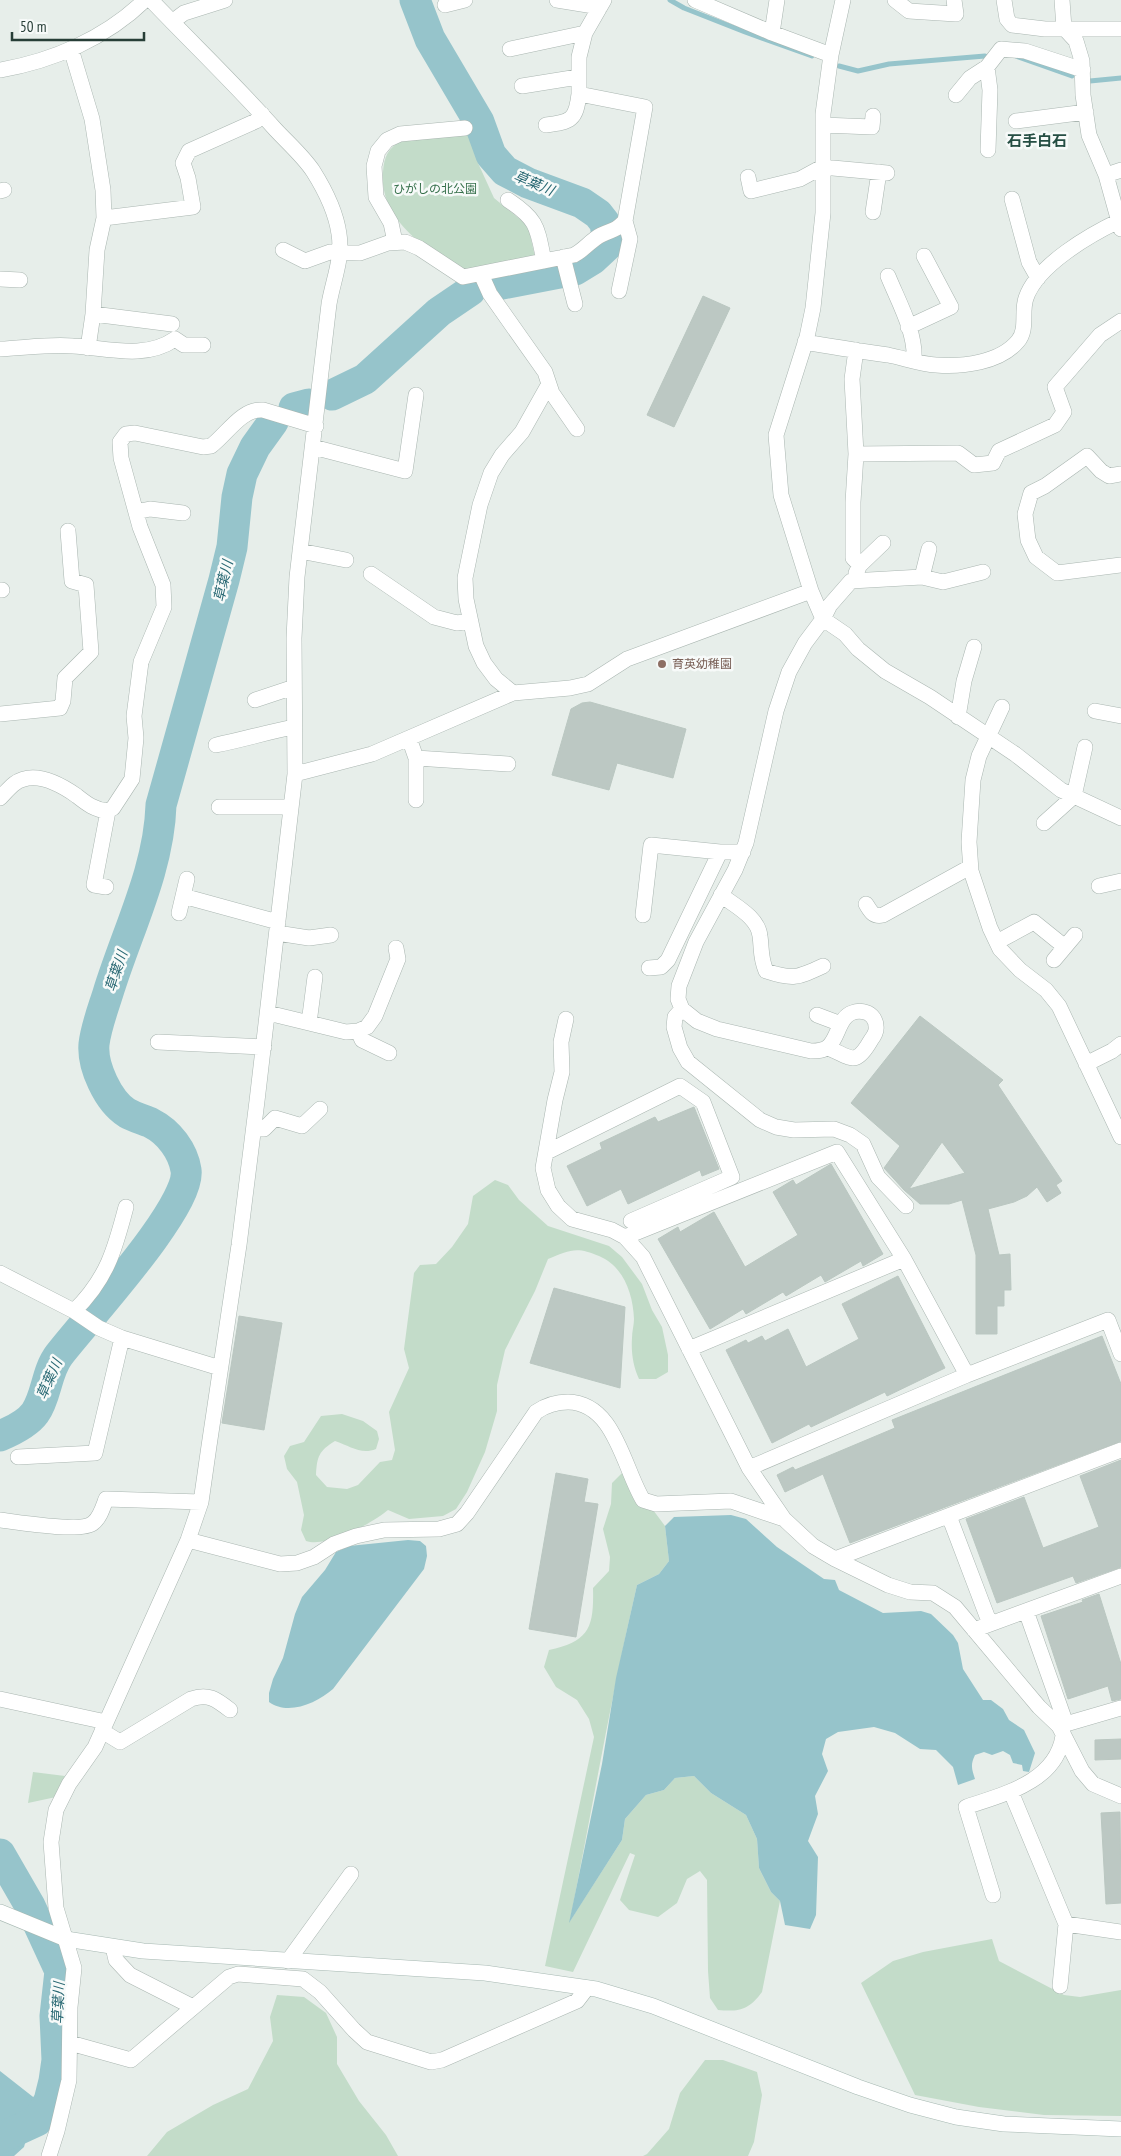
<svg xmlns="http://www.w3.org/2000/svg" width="1121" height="2156" font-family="'PT Sans Narrow','Noto Sans JP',sans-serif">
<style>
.green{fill:#c3dcc9}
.water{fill:#96c4cb}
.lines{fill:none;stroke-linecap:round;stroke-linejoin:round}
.stream{stroke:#96c4cb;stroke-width:5}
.river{stroke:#96c4cb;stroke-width:31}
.building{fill:#bcc8c3;stroke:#bac7c1;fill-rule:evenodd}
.street-casing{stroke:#aab6b1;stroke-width:16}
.secondary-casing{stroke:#a6b8b2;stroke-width:16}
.street{stroke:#fff;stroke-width:15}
.secondary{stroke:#fff;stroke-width:15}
.education-dot{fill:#8d6e63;stroke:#f7faf9;stroke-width:2}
.labels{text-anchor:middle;stroke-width:5;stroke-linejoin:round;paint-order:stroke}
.park-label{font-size:12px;fill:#36704b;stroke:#f7faf9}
.education-label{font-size:12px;fill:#785e54;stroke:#f7faf9;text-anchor:start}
.water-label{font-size:14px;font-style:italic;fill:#286873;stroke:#f7faf9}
.quarter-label{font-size:15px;font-weight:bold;fill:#254e43;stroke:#f7faf9}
</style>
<rect width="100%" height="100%" fill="#e7eeea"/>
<path class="green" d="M470 135 478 163 494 198 528 226 535 257 462 273C427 248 379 221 383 172 384 157 388 148 401 141Z
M495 1180 508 1185 519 1200 548 1226 609 1246 622 1257 642 1284 652 1310 662 1327 668 1355V1372L656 1379H639C633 1366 631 1352 632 1338 632 1331 634 1325 634 1319 633 1293 623 1266 599 1256 577 1246 569 1250 548 1259L535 1291 505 1350 497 1385V1411L485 1452 467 1492 456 1509 443 1516 409 1519 388 1510C371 1524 327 1548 306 1541L301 1530 304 1515 297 1482 287 1469 284 1456 290 1446 304 1442 321 1416 342 1414 363 1421 377 1431 379 1439 376 1449C361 1455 350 1446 335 1441 319 1451 317 1456 316 1475L327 1487 347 1489 358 1485 380 1462 392 1460 395 1450 389 1412 409 1368 404 1349 414 1273 420 1265 436 1264 452 1247 468 1224 473 1196Z
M624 1471 665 1526 669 1561 659 1574 637 1585C611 1697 592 1809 570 1921L622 1840 625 1819 646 1795 664 1790 675 1778 694 1776 711 1793 746 1815 757 1839 759 1868 771 1892 780 1901 762 1992C749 2010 739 2012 718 2010L710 1998 708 1971 707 1880 700 1871 687 1879 677 1903 658 1917 629 1910 620 1900 635 1855 630 1853 573 1972 545 1966 594 1737 589 1719 577 1700 556 1687 544 1667 549 1650C589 1641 594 1628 593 1588L609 1571 610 1557 603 1529 611 1504 612 1483Z
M33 1772 65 1776 56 1797 28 1803Z
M992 1939 999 1961 1064 1995 1080 1997 1121 1990V2116L1044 2115 979 2107 915 2095 861 1983 893 1961 923 1952Z
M277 1995 304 1997 326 2013 337 2037V2064L359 2101 386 2135 398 2156H147L167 2132 213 2105 248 2089 273 2041 270 2017Z
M705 2060H723L757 2072 762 2095 754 2142 748 2156H643L647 2154 669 2129 680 2093Z"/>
<path class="water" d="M731 1515 746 1519 777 1547 824 1579 835 1580 839 1590 883 1613 921 1611 931 1614 953 1635 958 1643 963 1669 983 1700H991L1003 1709 1009 1720 1024 1730 1035 1753 1029 1772 1023 1771 1022 1765 1013 1763 1010 1755 1003 1751 992 1755 984 1752 975 1755C970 1765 972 1770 975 1779L958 1785 953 1767 936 1750 920 1749 895 1733 874 1727 838 1732 826 1739 822 1754 828 1771 815 1796 818 1814 808 1841 818 1857 816 1915 810 1929 785 1925 780 1901 771 1892 759 1868 757 1839 746 1815 711 1793 694 1776 675 1778 664 1790 646 1795 625 1819 622 1840 569 1923 602 1764 616 1678 637 1585 659 1574 669 1561 665 1526 674 1517Z
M408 1540 420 1541 426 1546 427 1556 424 1569 333 1689C317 1703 288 1716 269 1702V1693L273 1679 283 1658 295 1614 302 1597 325 1570 336 1552 349 1546Z
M0 2071 37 2100 24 2147 14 2156H0Z"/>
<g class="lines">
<path class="stream" d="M670 0 684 8 745 32 812 56
M1016 56 1072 76
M839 66 858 71 889 64 985 56
M1090 81 1121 78"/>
<path class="river" d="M415 0 430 39 479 122 491 155 505 171 528 183 582 203 598 214 605 223 608 245 593 259 575 270 497 285
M332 395 365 379 439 312 470 291
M294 408 309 404
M0 1436C12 1431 27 1424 35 1413 47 1396 46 1372 59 1355 84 1322 192 1206 186 1170 183 1151 169 1132 151 1123 144 1120 134 1117 127 1113 108 1101 92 1066 94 1044 96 1027 103 1009 108 993 127 931 159 870 161 805L224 580 232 547 237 497 242 474 255 447 273 422
M0 1854 30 1906 60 1971 55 2016 57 2060 54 2081 49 2101 37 2121 0 2138"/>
</g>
<path class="building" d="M703 296 730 308 674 427 647 415Z
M590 702 686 729 673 778 617 763 609 790 552 775 571 709 582 703Z
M920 1016 1003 1080 998 1085 1062 1181 1056 1185 1061 1193 1047 1202 1037 1187 1027 1196 1014 1202 988 1209 999 1255 1010 1254 1011 1290H1004V1306H997V1334H976V1255L962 1200 949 1204H920L904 1190 884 1168 900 1146 851 1103ZM942 1142 965 1173 909 1189Z
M694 1107 719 1169 702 1176 700 1170 628 1204 621 1189 587 1206 567 1166 602 1149 600 1143 655 1117 658 1122Z
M831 1164 883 1254 863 1266 861 1261 825 1282 821 1275 786 1296 783 1292 746 1314 743 1309 710 1329 658 1239 678 1227 680 1232 714 1212 745 1267 798 1235 773 1192 793 1180 796 1185Z
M898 1276 945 1368 887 1396 885 1392 811 1427 809 1424 772 1443 726 1350 746 1340 748 1343 762 1336 765 1341 788 1329 806 1367 859 1339 842 1304Z
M554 1288 625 1307 620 1388 530 1363Z
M239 1316 282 1323 264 1430 222 1423Z
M1102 1336 1121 1384V1441L850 1543 823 1474 785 1492 777 1475 793 1467 795 1470 895 1428 892 1420Z
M1121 1460V1567L1076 1583 1073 1576 997 1603 966 1519 1024 1497 1043 1548 1099 1527 1080 1476Z
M556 1473 588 1479 584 1502 598 1504 576 1637 529 1629Z
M1099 1594 1121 1664V1699L1112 1701 1108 1686 1068 1699 1041 1616 1083 1602 1082 1600Z
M1121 1739V1759L1095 1760V1740Z
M1120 1812 1121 1903 1106 1904 1101 1813Z"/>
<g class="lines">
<defs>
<path id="street" d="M557 0 600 7
M695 0 772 33 831 55
M843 0 831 55 823 114V213L813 308 807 337 776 435 781 495 811 591 823 619 845 634 858 649 885 671 930 697 1015 754 1061 790 1121 818
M895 0 909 11 956 14 954 0
M1004 0 1007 19 1012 25 1045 29H1121
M1062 0 1064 28 1076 41 1082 61 1083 95 1089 135 1106 175 1121 229
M445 5 465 0
M172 22 184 13 225 0
M772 33 777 0
M71 49 92 119 103 190 104 218 97 250 93 314 88 348
M510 49 585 33
M0 70C53 61 106 38 145 0
M522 86 578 77
M956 95 970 78 987 67
M1016 121 1086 112
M546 125C571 122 576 120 579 94
M823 125 872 127 873 116
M988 150 990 90 987 67 1001 49 1025 51 1083 70
M1106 175 1121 170
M748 177 751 191 800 179 822 167 887 173
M0 191 4 190
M1012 199 1029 262 1038 278
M508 200C538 220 537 227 544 261
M873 212 879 172
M104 218 193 207 188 178 183 163 189 151 256 121 262 114
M395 242 391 223 376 197 374 166 378 151 387 140 400 134 465 128
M283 250 305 261 330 252 360 253 388 243 405 242 419 248 463 277 574 255C584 250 591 240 601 235 613 229 614 232 625 221L645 107 579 94V57L585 33 604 0
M563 257 575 304
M481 274 490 294 545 372 552 393 577 429
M888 276C898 301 916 332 914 360
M0 279 20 280
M619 291 630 239 625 221
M93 314 172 324
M908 327 951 307 924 256
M805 342C833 347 860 351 888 355 904 358 920 364 936 365 962 367 1000 363 1018 341 1028 329 1021 312 1026 298 1037 265 1091 234 1121 220
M0 349C24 348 49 344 73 346 107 348 145 360 175 339L184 345H203
M856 350 852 379 856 454 853 502V558L860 565
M313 447 405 471 416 395
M856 454 958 453 974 465 993 463 999 451 1055 425 1064 412 1055 387 1100 335 1121 321
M1121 474 1109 476 1101 471 1087 456 1045 486 1031 493 1025 514 1028 540 1036 557 1057 573 1121 565
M136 512 150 509 183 513
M300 551 346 560
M856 573 860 565 883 543
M371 574 434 617 457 623 470 621
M922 577 929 549
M0 590H2
M513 693 496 679 484 663 476 646 466 599 465 578 480 505 491 473 502 455 522 432 549 384
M255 700 294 687
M1002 707 979 756 973 780 969 842 971 871 990 928 1000 949 1020 970 1046 990 1059 1006 1121 1137
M1095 711 1121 716
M0 714 60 708 63 701 65 678 91 652 86 585 72 581 68 531
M958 717 964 681 974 647
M409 738 416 758V800
M216 745C242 740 267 732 294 727
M416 758 508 764
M295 774 372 754 513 693 570 688 588 684 627 659 811 591
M0 798C4 794 9 788 14 784 34 769 60 784 77 796 87 804 95 810 108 811L113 808 132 779 136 738 134 716 141 662 164 607 163 585 140 527 121 458 120 442 126 434 135 433 203 447 211 446C227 434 242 408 263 410L316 426
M219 807H291
M1044 823 1074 796 1085 747
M1099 886 1121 881
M106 887 94 885 108 811
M721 895C735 906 758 917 760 936 762 950 760 957 766 971 793 980 797 978 823 966
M183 896 278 922
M866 904C871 912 873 917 883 915L970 867
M179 913 187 879
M643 915 651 845 720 852H743
M277 933 309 938 331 935
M997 942 1034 922 1065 947
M1054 960 1075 935
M649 968 661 967 668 960 720 852
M682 1009 675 1017 674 1027 680 1048 688 1062 760 1120 776 1127 794 1130 834 1129 850 1135 863 1144 878 1177 906 1206
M268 1013 346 1032 358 1031 367 1027 375 1016 398 959 396 948
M817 1015 841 1024
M566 1019 561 1042 562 1072 555 1100 543 1168 548 1190 558 1206 572 1219 612 1230 625 1237 643 1257 749 1468 784 1519 813 1546 835 1559 888 1585 910 1592 933 1593 955 1607 1039 1707 1059 1726 1082 1771 1093 1784 1121 1796
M309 1023 315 977
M358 1031 362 1040 389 1053
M158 1042 264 1047
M828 1048C851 1057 855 1068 871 1040 874 1036 877 1031 876 1026 875 1009 853 1007 844 1019 838 1027 836 1039 829 1046 824 1051 817 1051 811 1051L717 1029 697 1021 682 1009 678 999 679 986 696 942 735 870 746 843 776 711 789 672 805 643 823 619 830 605 851 581 922 577 943 582 983 572
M1086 1064 1112 1051 1121 1044
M254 1128 264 1129 275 1118 302 1126 320 1109
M547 1152 680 1086 703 1102 732 1177 631 1221
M625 1237 837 1152 904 1259 967 1375
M0 1273 74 1311 99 1328 122 1338 220 1368
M74 1311C107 1279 115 1249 126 1207
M689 1349 904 1259
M18 1457 95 1453 122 1338
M749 1468 967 1375 1108 1320 1121 1354
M949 1516 990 1624
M0 1520C17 1522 82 1533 93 1523 100 1518 103 1507 106 1499L201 1502
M188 1540 280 1564 297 1563 314 1557 334 1544 356 1536 384 1530 439 1529 457 1524 467 1513 536 1412C546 1405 556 1402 568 1402 615 1403 623 1467 643 1500L656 1504 731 1501 784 1519
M835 1559 1121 1450
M1026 1611 1066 1724
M974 1630 1121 1576
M0 1699 106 1722
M1059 1726 1121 1708
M102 1731 120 1742 191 1699C208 1693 216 1699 230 1710
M1011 1792 1066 1924 1060 1986
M993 1895 966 1807C1004 1794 1056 1782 1063 1736
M1066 1924 1121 1932
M113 1947 116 1960 130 1975 193 2007
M288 1961 351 1874
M70 2043 131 2060 229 1977 238 1974 303 1979 320 1992 354 2030 367 2042 431 2062 442 2060 577 2001 587 1988
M49 2156 57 2131 69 2080 70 2007 74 1968 56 1908 51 1842 56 1810 69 1784 95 1747 188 1540 201 1502 209 1446 239 1245 257 1101 295 774 294 638 297 577 329 304C333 280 343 259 339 234 336 212 325 190 313 171 303 156 287 142 275 129 235 84 192 43 151 0"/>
<path id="secondary" d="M0 1912 66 1939 143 1951 485 1973 596 1989 653 2006 858 2087 910 2105 956 2117 1004 2124 1121 2129"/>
</defs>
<use href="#street" class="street-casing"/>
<use href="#secondary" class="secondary-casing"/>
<use href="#street" class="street"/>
<use href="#secondary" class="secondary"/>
</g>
<circle class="education-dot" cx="662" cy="664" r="5"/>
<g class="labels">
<g class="park-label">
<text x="435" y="193">ひがしの北公園</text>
</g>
<g class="education-label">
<text x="672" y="668">育英幼稚園</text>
</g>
<g class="water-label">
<text transform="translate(534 183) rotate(23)" y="5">草葉川</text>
<text transform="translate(223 581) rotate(-77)" y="5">草葉川</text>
<text transform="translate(116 971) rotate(-72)" y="5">草葉川</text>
<text transform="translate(49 1379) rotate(-66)" y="5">草葉川</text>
<text transform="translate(58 2003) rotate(-87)" y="5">草葉川</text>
</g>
<g class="quarter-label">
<text x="1037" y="146">石手白石</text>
</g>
</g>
<path d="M12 32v8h132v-8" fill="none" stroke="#273e37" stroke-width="2.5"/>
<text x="20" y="32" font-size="15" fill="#273e37" stroke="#f7faf9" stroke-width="4" paint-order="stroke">50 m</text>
</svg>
